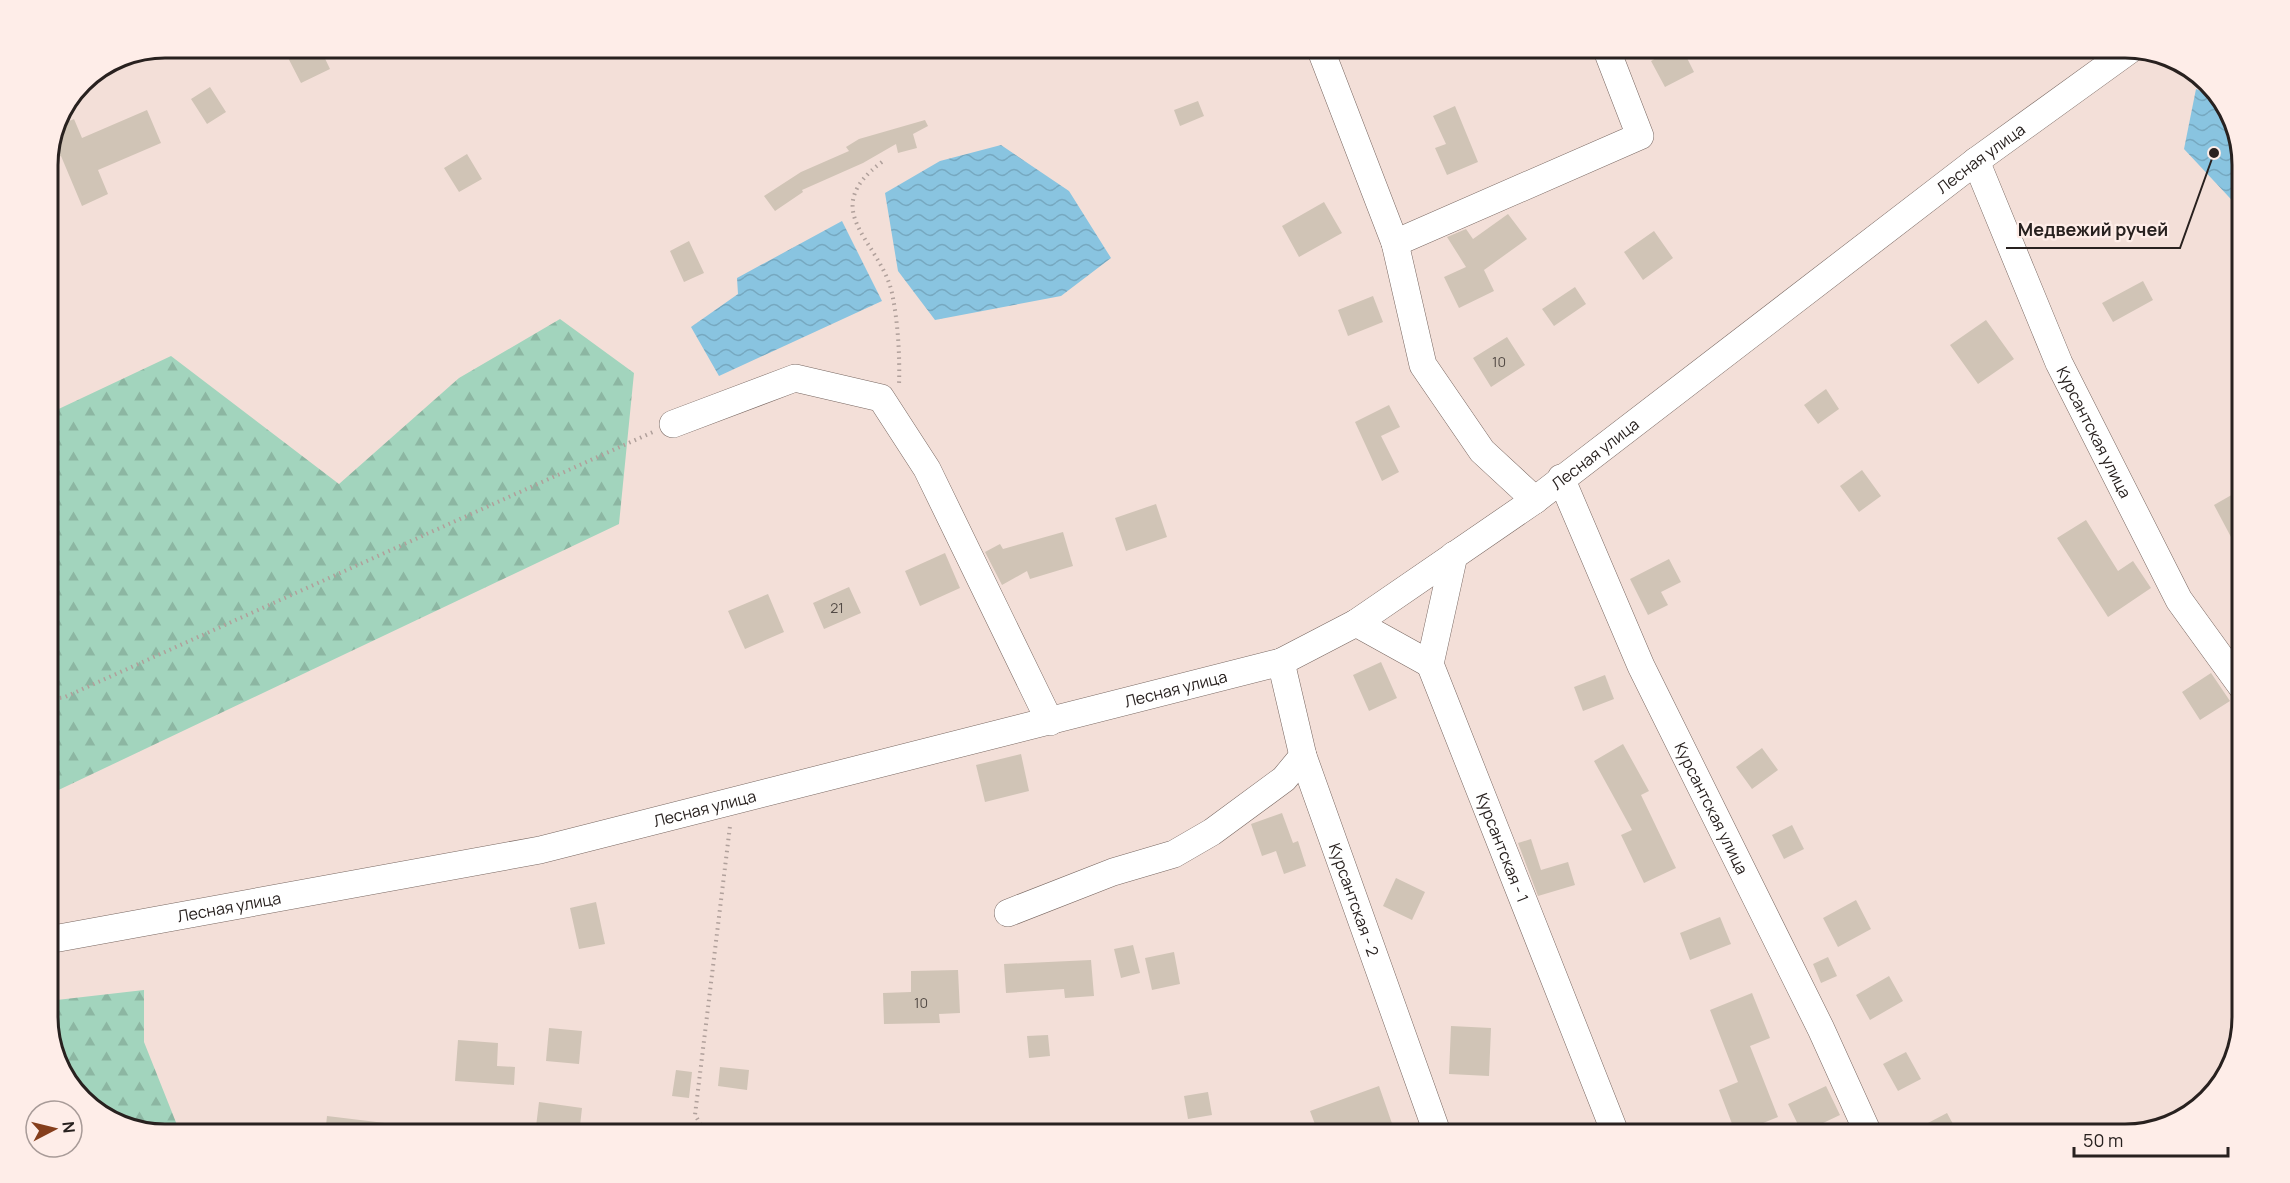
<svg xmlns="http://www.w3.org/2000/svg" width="2290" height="1183" font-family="Manrope,sans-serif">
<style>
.forest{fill:url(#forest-firs)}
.water{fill:url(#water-waves)}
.building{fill:#d0c4b6}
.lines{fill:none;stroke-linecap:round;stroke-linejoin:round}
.minor-casing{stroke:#786761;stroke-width:28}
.path{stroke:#b0a09b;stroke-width:4;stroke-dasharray:1.5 4.5;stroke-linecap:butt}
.minor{stroke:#fff;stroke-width:27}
.labels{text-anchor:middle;stroke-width:4.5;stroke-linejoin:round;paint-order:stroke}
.number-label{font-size:14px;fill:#524a45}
.street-label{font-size:16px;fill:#28211f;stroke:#feede8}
.rim{fill:none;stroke:#28211f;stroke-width:3}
.leader{fill:none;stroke:#28211f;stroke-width:2}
.callout-dot{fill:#28211f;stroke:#feede8;stroke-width:2}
.callout-label{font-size:18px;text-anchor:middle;font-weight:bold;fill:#28211f;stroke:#feede8;stroke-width:4.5;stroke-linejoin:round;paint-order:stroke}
</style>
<defs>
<pattern id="forest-firs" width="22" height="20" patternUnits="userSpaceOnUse" patternTransform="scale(1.5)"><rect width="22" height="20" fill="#a2d4bd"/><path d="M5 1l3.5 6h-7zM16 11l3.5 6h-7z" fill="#8cb6a2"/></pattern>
<pattern id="water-waves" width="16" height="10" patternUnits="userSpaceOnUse" patternTransform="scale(1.5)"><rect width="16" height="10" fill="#89c4e0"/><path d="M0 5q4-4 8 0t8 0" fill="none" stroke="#76a8c0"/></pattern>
</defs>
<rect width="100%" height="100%" fill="#f3dfd8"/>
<path class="forest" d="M560 319 634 373 619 524 48 795V414L171 356 339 484 459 378Z
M144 990V1042L181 1135H165L113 1123 68 1083 48 1026V1001Z"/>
<path class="water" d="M1909 48H2003C1981 58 1931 60 1909 48Z
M2196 89 2222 100 2242 158V211L2184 149Z
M1001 145 1069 191 1111 258 1061 296 935 320 898 271 885 193 940 161Z
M842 221 882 301 719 376 691 327 738 294 737 278Z"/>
<path class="building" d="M283 48H320L330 69 301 83Z
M1675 48H1682L1694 72 1665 87 1651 61Z
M210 87 226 112 207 124 191 99Z
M1198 101 1204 116 1180 126 1174 110Z
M1455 106 1478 162 1447 175 1435 148 1446 144 1433 116Z
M147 110 161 143 98 170 108 194 82 206 61 156 48 161 55 127 74 119 82 138Z
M925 120 928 126 913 134 917 148 898 153 896 144 863 163 802 190 803 192 775 211 764 196 801 172 849 151 846 147 859 139Z
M467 154 482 179 459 192 444 168Z
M1324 202 1342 233 1299 257 1282 226Z
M1508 214 1527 239 1484 270 1494 291 1459 308 1444 277 1466 267 1447 237 1466 229 1473 239Z
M1654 231 1673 258 1643 280 1624 252Z
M689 241 704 273 684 282 670 251Z
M2143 281 2153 300 2113 322 2102 303Z
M1575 287 1586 304 1554 326 1542 309Z
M1373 296 1383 322 1348 336 1338 310Z
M1986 320 2014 359 1978 384 1950 345Z
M1507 337 1525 365 1491 387 1473 358Z
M1826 389 1839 409 1818 424 1804 405Z
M1389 405 1400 427 1381 436 1399 472 1382 481 1355 422Z
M1862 470 1881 496 1859 512 1840 486Z
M2242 489V531L2231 537 2214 505Z
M1156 504 1167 537 1126 551 1115 518Z
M2086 520 2118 571 2133 561 2151 588 2108 617 2057 538Z
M1063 532 1073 566 1030 579 1027 571 1002 585 985 552 1000 544 1003 549Z
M945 553 960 588 920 606 905 571Z
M1669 559 1681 582 1661 592 1668 605 1648 615 1630 579Z
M849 587 861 613 824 629 813 603Z
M768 594 784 632 745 649 728 611Z
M1381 662 1397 698 1369 711 1353 675Z
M2211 673 2230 701 2200 720 2182 692Z
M1605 675 1614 699 1583 711 1574 687Z
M1623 744 1649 791 1641 795 1676 868 1644 883 1621 835 1632 830 1594 761Z
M1762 748 1778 770 1752 789 1736 767Z
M1021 754 1029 791 985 802 976 765Z
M1282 813 1293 843 1298 841 1306 866 1284 874 1276 851 1262 856 1251 824Z
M1792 825 1804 849 1784 859 1772 835Z
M1531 839 1541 870 1568 862 1575 885 1538 896 1518 843Z
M1396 878 1425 892 1412 920 1383 906Z
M1856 900 1871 929 1838 947 1823 918Z
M596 902 605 944 579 949 570 908Z
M1720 917 1731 944 1690 960 1680 933Z
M1133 945 1140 973 1121 978 1114 949Z
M1174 952 1180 984 1152 990 1145 958Z
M1828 957 1837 976 1821 983 1813 964Z
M1091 960 1094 996 1065 998 1064 989 1006 993 1004 964Z
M958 970 960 1013 939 1014 940 1023 884 1024 883 993 911 992V971Z
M1889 976 1903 1001 1870 1020 1856 995Z
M1752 993 1770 1038 1750 1046 1778 1117 1736 1134 1719 1090 1738 1082 1710 1010Z
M1451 1026 1491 1028 1489 1076 1449 1074Z
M549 1028 582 1031 579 1064 546 1061Z
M1048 1035 1050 1056 1029 1058 1027 1036Z
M458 1040 498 1043 497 1066 515 1067 514 1085 455 1081Z
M1906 1052 1921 1079 1898 1091 1883 1064Z
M720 1067 749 1070 747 1090 718 1086Z
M676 1070 692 1072 689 1098 672 1096Z
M1379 1086 1396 1135H1319L1310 1111Z
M1826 1086 1840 1115 1802 1133 1788 1104Z
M1208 1092 1212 1115 1188 1119 1184 1096Z
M539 1102 582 1108 579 1135H535Z
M1947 1113 1959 1135H1905Z
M327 1116 393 1124 392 1135H325Z"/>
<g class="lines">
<defs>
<g id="minor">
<path d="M1320 48 1395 243 1423 365 1482 451 1535 500"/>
<path id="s1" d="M1976 161 2059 363 2179 600 2242 687"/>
<path d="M1395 243 1640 136 1606 48"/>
<path d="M673 424 795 378 881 398 927 469 1050 722"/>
<path id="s2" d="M1561 478 1641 666 1821 1029 1869 1135"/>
<path id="s3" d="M1454 555 1430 664 1616 1135"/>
<path d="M1356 623 1430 664"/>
<path id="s4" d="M1281 662 1303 756 1438 1135"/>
<path d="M1008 913 1113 872 1174 854 1212 832 1284 779 1303 756"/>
<path id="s5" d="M48 940 540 850 1281 662 1356 623 1535 500 1976 161 2131 49"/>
</g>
</defs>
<use href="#minor" class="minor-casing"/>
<path class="path" d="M882 162C816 211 880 240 892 293 898 322 900 356 899 385
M48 700 65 697 653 432
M707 1135 695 1115 730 826"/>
<use href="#minor" class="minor"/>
</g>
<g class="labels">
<g class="number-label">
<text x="1499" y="367">10</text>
<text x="837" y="613">21</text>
<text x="921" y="1008">10</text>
</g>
<g class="street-label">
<text dy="6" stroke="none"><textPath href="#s5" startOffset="2128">Лесная улица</textPath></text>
<text dy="6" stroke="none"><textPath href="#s1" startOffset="296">Курсантская улица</textPath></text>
<text dy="6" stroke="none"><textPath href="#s5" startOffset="1642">Лесная улица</textPath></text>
<text dy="6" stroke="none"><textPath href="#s5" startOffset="1156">Лесная улица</textPath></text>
<text dy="6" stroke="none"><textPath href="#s5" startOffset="670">Лесная улица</textPath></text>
<text dy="6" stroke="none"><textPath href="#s2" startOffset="363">Курсантская улица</textPath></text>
<text dy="6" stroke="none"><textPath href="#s3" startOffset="309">Курсантская - 1</textPath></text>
<text dy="6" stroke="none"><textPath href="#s4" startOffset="249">Курсантская - 2</textPath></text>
<text dy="6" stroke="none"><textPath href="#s5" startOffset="184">Лесная улица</textPath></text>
</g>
</g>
<path d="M0 0H2290V1183H0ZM165 58H2125A107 107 0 0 1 2232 165V1017A107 107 0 0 1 2125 1124H165A107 107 0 0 1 58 1017V165A107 107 0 0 1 165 58Z" fill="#feede8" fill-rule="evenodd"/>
<path class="rim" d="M165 58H2125A107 107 0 0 1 2232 165V1017A107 107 0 0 1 2125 1124H165A107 107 0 0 1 58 1017V165A107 107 0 0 1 165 58Z"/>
<path class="leader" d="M2214 153L2180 248H2006"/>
<circle class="callout-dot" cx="2214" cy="153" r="6"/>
<g class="callout-label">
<text x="2093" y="236">Медвежий ручей</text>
</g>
<g transform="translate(54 1129) rotate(83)"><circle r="28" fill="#feede8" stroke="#a89b98" stroke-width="1.5"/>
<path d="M0-4.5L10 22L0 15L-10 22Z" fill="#853e1c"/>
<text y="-9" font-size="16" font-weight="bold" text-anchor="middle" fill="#28211f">N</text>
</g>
<path d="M2074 1147v9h154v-9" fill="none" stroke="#28211f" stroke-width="3"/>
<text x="2083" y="1147" font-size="18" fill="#28211f" stroke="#feede8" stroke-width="4.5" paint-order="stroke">50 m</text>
</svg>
